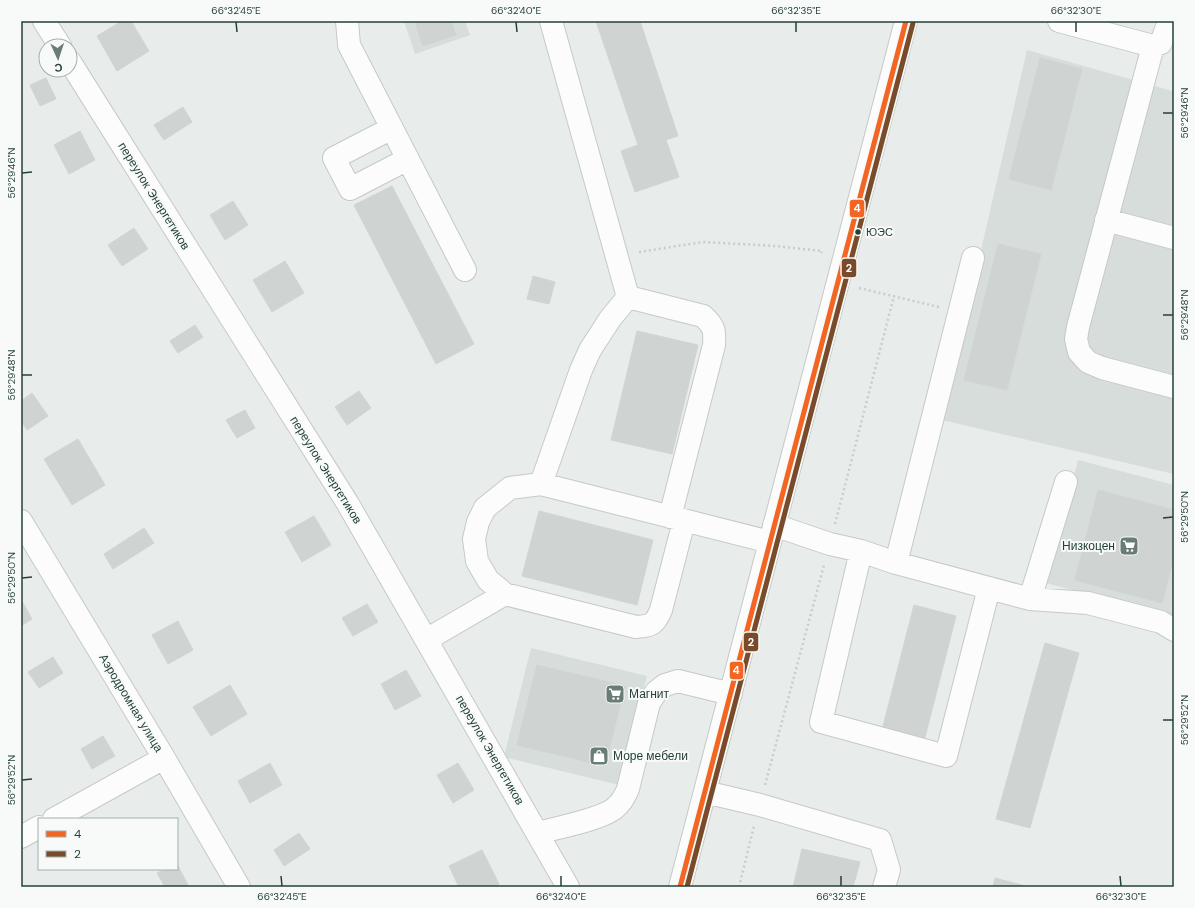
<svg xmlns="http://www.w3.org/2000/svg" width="1195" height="908" font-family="'DM Sans',sans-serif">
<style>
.built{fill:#d6ddda}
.building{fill:#cfd3d1;stroke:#d0d5d3}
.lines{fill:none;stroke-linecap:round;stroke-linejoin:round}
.minor-casing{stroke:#c5c9c7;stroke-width:24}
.path{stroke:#c6cecb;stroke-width:2.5;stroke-dasharray:2 3;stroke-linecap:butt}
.minor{stroke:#fcfcfc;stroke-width:22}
.bus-1-casing{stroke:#f7faf8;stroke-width:8}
.bus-2-casing{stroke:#f7faf8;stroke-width:8}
.bus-1{stroke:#f26522;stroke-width:5}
.bus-2{stroke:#7a4b2a;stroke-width:5}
.ticks{fill:none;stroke:#254038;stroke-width:1.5}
.bus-dot{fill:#254038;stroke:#f7faf8;stroke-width:1.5}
.labels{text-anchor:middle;stroke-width:4;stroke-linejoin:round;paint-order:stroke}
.bus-label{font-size:11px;fill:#254038;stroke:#f7faf8;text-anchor:start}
.street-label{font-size:12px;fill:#254038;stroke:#f7faf8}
.poi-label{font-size:12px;fill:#254038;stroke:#f7faf8;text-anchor:start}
.line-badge{stroke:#f7faf8;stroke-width:1.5}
.badge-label{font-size:11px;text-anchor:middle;font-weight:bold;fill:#fff}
.neatline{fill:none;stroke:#254038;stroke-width:1.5}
.ticks-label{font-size:10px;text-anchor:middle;fill:#254038}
</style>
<rect width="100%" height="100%" fill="#e8ecea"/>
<path class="built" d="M404 21H465L470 35 415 54Z
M1027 50 1172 91 1174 86V474L942 420Z
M1078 460 1174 485V616L1046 583Z
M531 648 647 676 619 785 504 757Z"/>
<path class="building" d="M122 21H131L149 51 117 71 97 36Z
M418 21H451L456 35 423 46 415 22Z
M596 21H640L678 136 666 140 679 177 635 192 621 151 638 145Z
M1040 58 1082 69 1051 190 1009 179Z
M46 78 56 99 40 106 30 85Z
M183 107 192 122 164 140 154 125Z
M80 131 95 160 69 174 54 145Z
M392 186 474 344 436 364 354 205Z
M233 201 248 225 225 240 210 215Z
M134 228 148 249 122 266 108 245Z
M998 244 1041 254 1007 390 964 380Z
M285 261 304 293 272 312 253 280Z
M533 276 555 282 549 304 527 299Z
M195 325 203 337 178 353 170 341Z
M637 331 698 345 672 454 611 440Z
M359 391 371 408 347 425 335 407Z
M32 393 48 416 27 430 21 421V401Z
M245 410 255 428 237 438 226 420Z
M78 439 105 485 72 505 44 459Z
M1098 490 1174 510V557L1162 603 1075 580Z
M539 511 653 540 637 605 522 576Z
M314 516 331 545 302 562 285 532Z
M144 528 154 543 113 569 104 554Z
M23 603 32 619 21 626V604Z
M367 604 378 622 353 636 342 618Z
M914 605 956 616 923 745 881 734Z
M178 621 193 650 168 664 152 635Z
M1045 643 1079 653 1030 828 996 819Z
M53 657 63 673 39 688 28 672Z
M537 665 625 686 605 766 517 745Z
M406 670 421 696 395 710 381 684Z
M230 685 247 714 211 736 193 707Z
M103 736 115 756 92 769 81 749Z
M270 763 282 785 250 803 238 781Z
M458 763 474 790 453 803 437 775Z
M299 833 310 849 284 866 274 850Z
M802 849 860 862 853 887H793Z
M482 850 499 884 494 887H459L449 866Z
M177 864 189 887H165L157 873 166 869H177Z
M995 878 1029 887H993Z"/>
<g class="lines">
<defs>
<path id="minor" d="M44 21 60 46
M347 21 349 45 465 270
M1059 21 1153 46 1161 43 1169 21
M1153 46 1078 327 1076 339 1079 352 1088 362 1102 368 1174 387
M70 62 348 504 568 887
M392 128 334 158 350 189 408 159
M1106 220 1174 238
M628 297 703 316C714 326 715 330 714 345L670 517
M541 484 581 370 590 350 610 319 628 297 551 21
M21 521 164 758 239 887
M774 525 830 544 861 551 896 563 1030 599 1088 603 1161 622 1174 630
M861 551 821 722 946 756 989 588
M896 563 973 258
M505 594 636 627C652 626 655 624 661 610L684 521
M1030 599 1066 482
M426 640 505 594 488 580 477 561 474 539 478 522 485 508 510 488 541 484 770 542
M705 792 760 805 880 840 889 870 884 887
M54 819 164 758
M537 833C556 828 604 819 616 807 622 802 625 796 628 789L649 703 656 692 665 685 678 681 731 694
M21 837 39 827
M680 887 906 21"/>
</defs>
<use href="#minor" class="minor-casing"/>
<path class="path" d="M639 252 703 242 775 246 822 251 821 253
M859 288 939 307
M835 524 894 296
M765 785 824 565
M739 887 754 826"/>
<use href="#minor" class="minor"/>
<defs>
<path id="bus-1" d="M680 887 906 21"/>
<path id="bus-2" d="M687 887 913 23"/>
</defs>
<use href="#bus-1" class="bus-1-casing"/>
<use href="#bus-2" class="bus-2-casing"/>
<use href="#bus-1" class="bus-1"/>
<use href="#bus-2" class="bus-2"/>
</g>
<path class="ticks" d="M236 22 237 32M516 22 517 32M796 22V32M1076 22V32M1163 113H1173M22 173 32 172M1163 315H1173M22 375H32M1163 518 1173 517M22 578 32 577M1163 720H1173M22 780 32 779M281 876 282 886M561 876V886M841 876V886M1120 876 1121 886"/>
<defs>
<symbol id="supermarket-square" viewBox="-11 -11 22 22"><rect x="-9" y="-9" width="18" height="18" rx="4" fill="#697c76" stroke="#f7faf8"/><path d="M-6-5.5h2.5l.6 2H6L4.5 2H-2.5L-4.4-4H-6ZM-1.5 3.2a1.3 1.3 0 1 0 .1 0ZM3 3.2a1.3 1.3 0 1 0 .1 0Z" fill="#fff"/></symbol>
<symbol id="shop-square" viewBox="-11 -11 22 22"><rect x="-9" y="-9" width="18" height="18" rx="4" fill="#697c76" stroke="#f7faf8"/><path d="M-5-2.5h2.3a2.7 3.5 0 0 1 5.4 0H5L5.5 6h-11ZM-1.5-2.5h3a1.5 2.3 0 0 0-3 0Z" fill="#fff"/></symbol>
</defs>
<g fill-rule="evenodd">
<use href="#supermarket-square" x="1118" y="535" width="22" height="22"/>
<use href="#supermarket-square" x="604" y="683" width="22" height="22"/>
<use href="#shop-square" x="588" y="745" width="22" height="22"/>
</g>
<circle class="bus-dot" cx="858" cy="232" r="3.5"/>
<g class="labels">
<g class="bus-label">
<text x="866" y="236">ЮЭС</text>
</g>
<g class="street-label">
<text transform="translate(154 196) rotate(58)" y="4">переулок Энергетиков</text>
<text transform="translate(326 470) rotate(58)" y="4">переулок Энергетиков</text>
<text transform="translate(131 703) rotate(59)" y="4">Аэродромная улица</text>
<text transform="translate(490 750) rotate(60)" y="4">переулок Энергетиков</text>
</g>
<g class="poi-label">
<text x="1115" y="550" text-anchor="end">Низкоцен</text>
<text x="629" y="698">Магнит</text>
<text x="613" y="760">Море мебели</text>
</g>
</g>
<g class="line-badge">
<rect x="849" y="199" width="16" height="19" rx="4" fill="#f26522"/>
<rect x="841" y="258" width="16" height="20" rx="4" fill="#7a4b2a"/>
<rect x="743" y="632" width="16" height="20" rx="4" fill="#7a4b2a"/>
<rect x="729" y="661" width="15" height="19" rx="4" fill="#f26522"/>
</g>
<g class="badge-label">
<text x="857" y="212">4</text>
<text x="849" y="272">2</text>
<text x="751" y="646">2</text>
<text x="736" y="674">4</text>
</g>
<rect width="1195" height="908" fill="none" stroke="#f7faf8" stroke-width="44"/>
<rect x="38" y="818" width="140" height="52" fill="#f7faf8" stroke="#a3b0ab"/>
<rect x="46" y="831" width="20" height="6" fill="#f26522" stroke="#a3b0ab"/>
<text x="74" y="838" font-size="12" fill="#254038">4</text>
<rect x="46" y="851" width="20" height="6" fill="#7a4b2a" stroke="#a3b0ab"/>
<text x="74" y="858" font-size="12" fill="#254038">2</text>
<g transform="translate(58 58) rotate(177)"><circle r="19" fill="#f7faf8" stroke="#a3b0ab"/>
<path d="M0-3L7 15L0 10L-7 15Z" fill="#697c76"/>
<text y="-6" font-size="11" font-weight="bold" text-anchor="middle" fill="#254038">С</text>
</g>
<rect x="22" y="22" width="1151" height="864" class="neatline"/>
<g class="ticks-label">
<text x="236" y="14">66°32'45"E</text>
<text x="516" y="14">66°32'40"E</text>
<text x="796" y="14">66°32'35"E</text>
<text x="1076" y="14">66°32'30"E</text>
<text transform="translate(1184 113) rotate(-90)" y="4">56°29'46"N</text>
<text transform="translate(11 173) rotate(-90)" y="4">56°29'46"N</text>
<text transform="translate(1184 315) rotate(-90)" y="4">56°29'48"N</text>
<text transform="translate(11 375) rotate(-90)" y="4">56°29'48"N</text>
<text transform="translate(1184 517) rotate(-90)" y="4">56°29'50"N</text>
<text transform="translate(11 578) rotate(-90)" y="4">56°29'50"N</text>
<text transform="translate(1184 720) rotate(-90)" y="4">56°29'52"N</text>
<text transform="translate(11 780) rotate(-90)" y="4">56°29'52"N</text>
<text x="282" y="900">66°32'45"E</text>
<text x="561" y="900">66°32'40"E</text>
<text x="841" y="900">66°32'35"E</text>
<text x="1121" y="900">66°32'30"E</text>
</g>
</svg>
